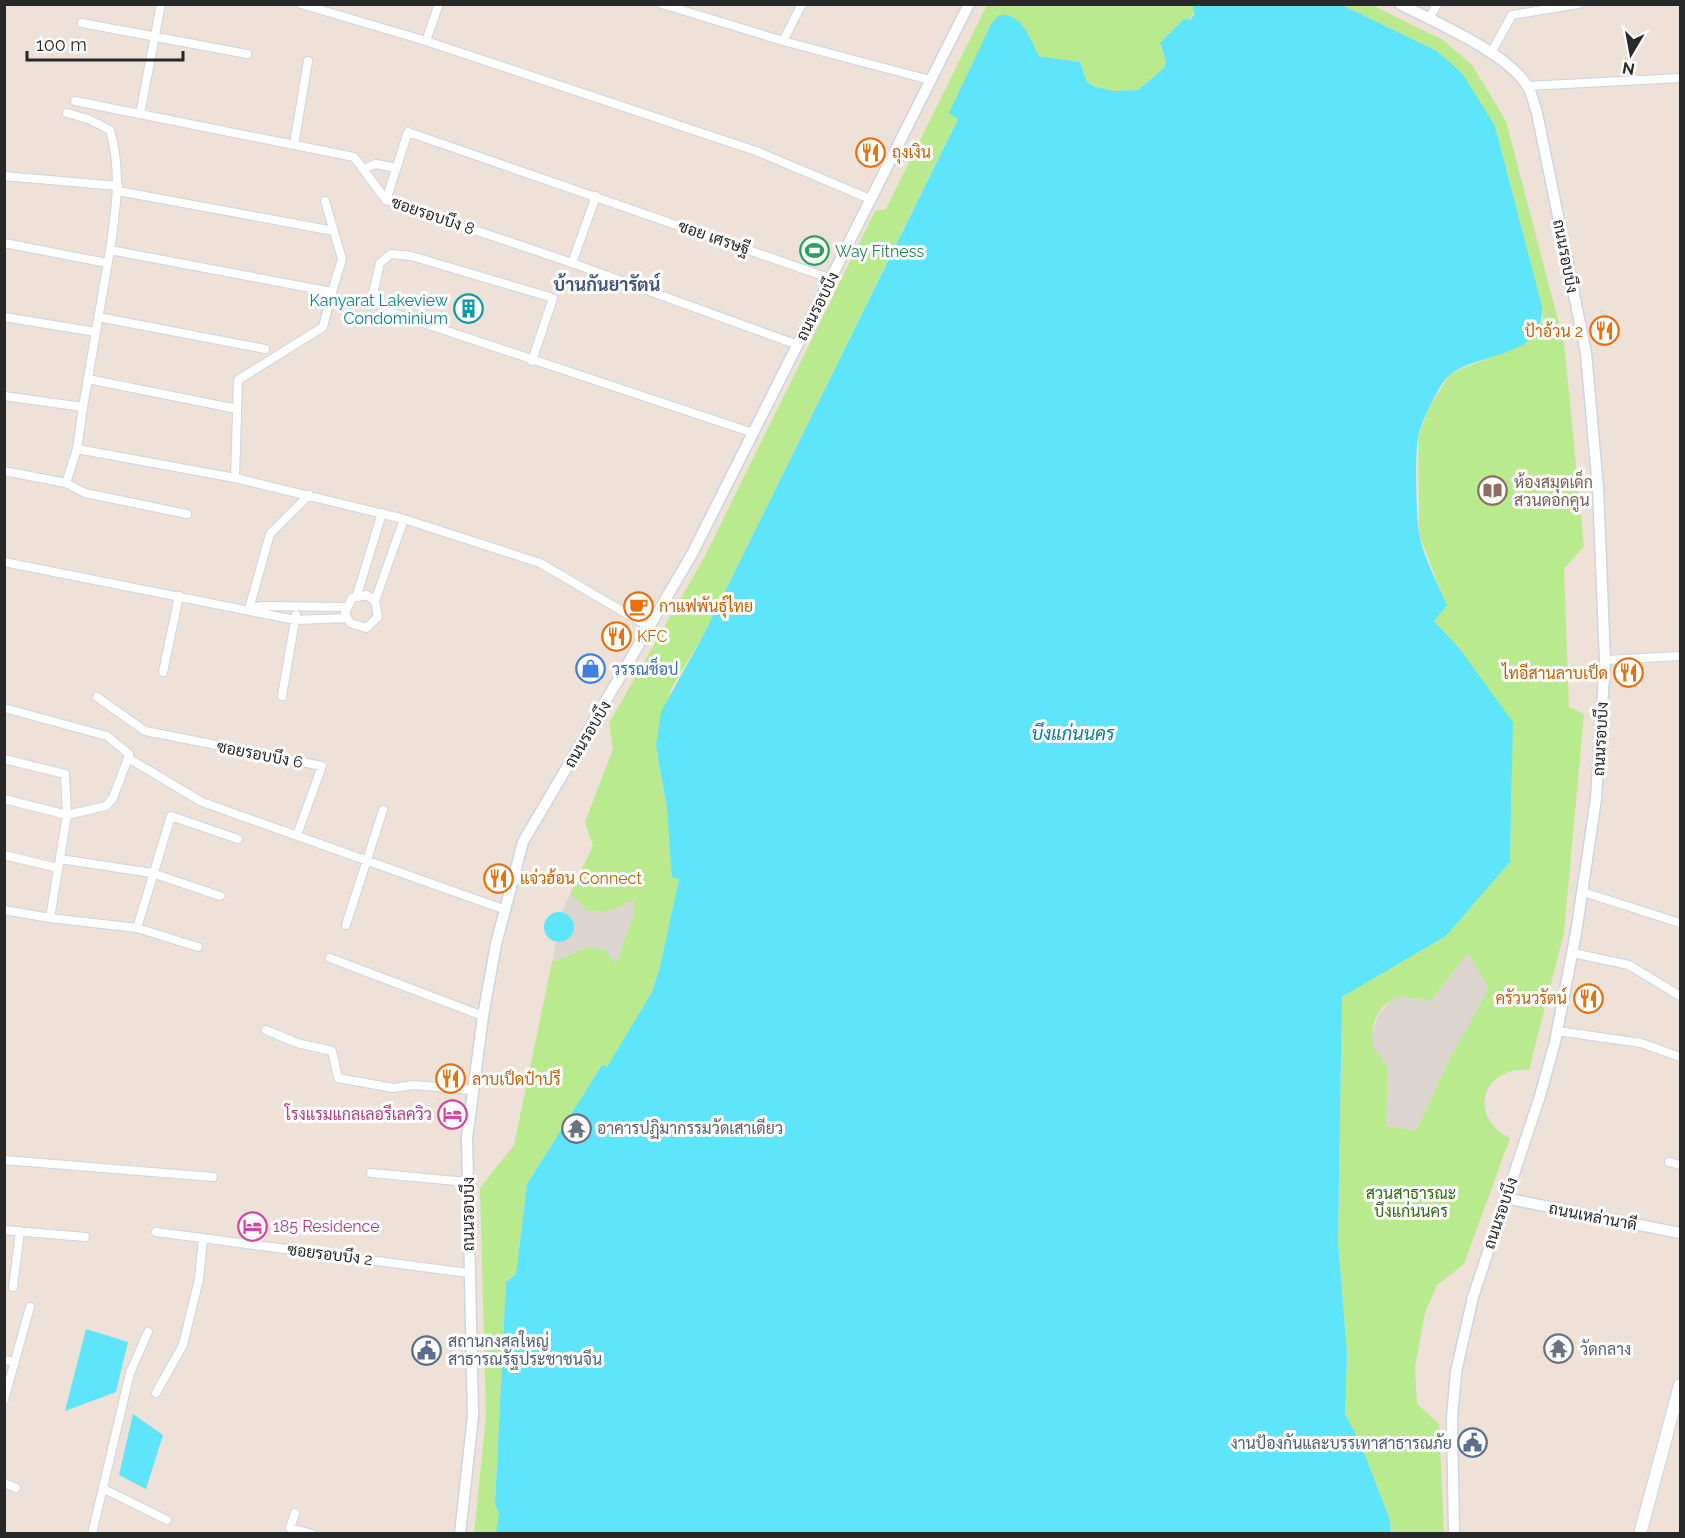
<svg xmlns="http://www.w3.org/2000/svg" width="1685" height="1538" font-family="Raleway,Sarabun,sans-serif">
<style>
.green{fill:#b9ea8e;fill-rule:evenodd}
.plaza{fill:#dcd5cf}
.water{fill:#5fe5fb}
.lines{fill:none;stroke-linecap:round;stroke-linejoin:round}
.minor-casing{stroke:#cdd4e3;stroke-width:10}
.tertiary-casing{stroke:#cdd4e3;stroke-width:13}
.secondary-casing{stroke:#cdd4e3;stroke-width:14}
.minor{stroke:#fff;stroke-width:8}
.tertiary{stroke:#fff;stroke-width:10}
.secondary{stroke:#fff;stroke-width:12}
.labels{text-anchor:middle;stroke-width:6;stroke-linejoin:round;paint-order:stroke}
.food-label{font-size:16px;fill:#c56008;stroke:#fff;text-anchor:start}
.street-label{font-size:16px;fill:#282828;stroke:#fff}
.leisure-label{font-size:16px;fill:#27864d;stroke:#fff;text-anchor:start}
.culture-label{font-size:16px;fill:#0d838f;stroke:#fff;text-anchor:end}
.education-label{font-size:16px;fill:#785e54;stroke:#fff;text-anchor:start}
.shop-label{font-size:16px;fill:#366cbe;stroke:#fff;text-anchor:start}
.hotel-label{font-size:16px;fill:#b23c85;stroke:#fff;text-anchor:end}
.worship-label{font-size:16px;fill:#5b616d;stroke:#fff;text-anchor:start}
.park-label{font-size:16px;fill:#306b12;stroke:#fff}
.service-label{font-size:16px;fill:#4e5e75;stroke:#fff;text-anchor:start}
.neighbourhood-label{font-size:18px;font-weight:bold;fill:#44567d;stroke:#fff}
.water-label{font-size:18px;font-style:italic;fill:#017b9d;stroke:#fff}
</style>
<rect width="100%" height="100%" fill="#ede1d8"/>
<path class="green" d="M1370 4 1443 40 1472 65 1506 121 1564 343 1584 546 1564 569 1569 707 1584 714 1564 933 1529 1070C1482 1066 1467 1117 1510 1138L1464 1264 1437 1285 1425 1313 1415 1367 1417 1404 1439 1424 1444 1533H1391L1390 1520 1360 1442 1345 1414 1347 1353 1338 1241 1342 997 1446 936 1510 862 1512 771 1459 648 1434 621 1446 605 1419 534 1418 438 1430 405 1451 373 1519 346 1543 321 1542 306 1495 126 1437 51 1342 5ZM1468 953 1449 1060 1416 1130 1386 1126 1388 1067 1372 1034C1376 997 1401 994 1431 1001Z
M987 5H1193C1197 22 1172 36 1160 46L1166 62 1164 68 1138 90 1113 91 1093 86 1087 82 1080 62 1039 56 949 112 958 118 703 636 672 687 656 746 679 878 660 967 652 992 607 1068 602 1065 527 1184 516 1274 506 1282 495 1504 499 1514 496 1533 474 1534 486 1416 480 1188 514 1145 552 962 587 947 605 949 616 963 633 916 634 901 607 912 587 911 570 894 593 846 585 822 613 749 609 723 704 558 875 211 886 209Z"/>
<path class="plaza" d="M570 894 587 911 607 912 635 900 633 916 616 964 605 949 587 947 552 962 556 942 568 940 572 918 562 912Z
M1468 953 1489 988 1449 1060 1416 1130 1386 1126 1388 1067 1373 1047 1372 1034 1378 1015 1392 1000 1400 996 1431 1001Z"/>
<path class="water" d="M1193 5H1342L1437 51 1462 73 1495 126 1542 306C1545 358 1484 351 1452 373 1439 382 1422 421 1418 437 1415 452 1416 516 1419 532 1422 554 1438 584 1447 605L1434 621 1459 648 1513 722 1510 862 1446 936 1342 997 1338 1241 1347 1353 1345 1414 1360 1442 1390 1520 1391 1533H496L499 1514 495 1504 506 1282 516 1274 527 1184 602 1065 607 1067 652 992 660 967 679 879 672 877 667 809 656 746 661 712 703 636 958 119 949 113 991 24 999 15C1023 13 1029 38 1039 56L1080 62 1087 82 1093 86 1113 91 1138 90 1164 68 1166 62 1160 43 1184 19 1190 20 1194 15Z
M544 927a15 15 0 1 1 30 0a15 15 0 1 1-30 0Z
M86 1329 128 1342 116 1392 65 1411Z
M133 1414 163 1435 146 1489 119 1475Z"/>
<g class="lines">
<defs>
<path id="minor" d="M301 4 426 41 756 151 870 199
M662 4 783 41 930 80
M1429 19 1437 4
M82 23 247 54
M426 41 439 4
M783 41 802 4
M1491 53 1512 15 1578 4
M1527 86 1680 78
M75 101 354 157 386 200 572 263 798 345
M67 113 88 119 110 130C122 171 116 209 110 250
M140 114 161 4
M294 145 308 61
M363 169 376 164 396 168
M4 176 118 186
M118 191 334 231
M386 200 408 132 832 279
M325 201 342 259 332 292
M4 243 107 263
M572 263 596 196
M4 317 96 332
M98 317 265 349
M532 361 553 298 411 256 391 254 380 263 372 298 387 311 753 433
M88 379 237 409
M4 396 83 407 77 449 66 483
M83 407 110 250 332 292 323 327 238 380 235 478
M77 449 235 478 404 519 540 563 651 628
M4 471 66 483 85 493 187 514
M4 562 295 620 347 618
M357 595 382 513
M375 601 367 595 352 598 345 613 350 623 366 628 378 617 375 601 404 519
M249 609 270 534 309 495
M249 609 261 606 346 607
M1605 660 1680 656
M163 672 179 596
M282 696 296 615
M97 697 145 731 322 766 297 835
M4 708 107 736 129 754 128 758 202 802 503 909
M4 759 65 774 67 815 4 799
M4 855 58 868
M60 859 152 873 220 896
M1583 892 1680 923
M4 910 50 918 67 815 106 806 113 798 128 758
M50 918 137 928 198 947
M346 925 383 810
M137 928 171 816 238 839
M1573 953 1629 965 1680 996
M330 958 483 1016
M266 1030 297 1043 332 1051 338 1078 393 1088 413 1085 472 1090
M1557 1031 1641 1043 1680 1057
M4 1160 213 1177
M1669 1162 1680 1165
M371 1173 467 1182
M4 1230 85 1237
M156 1232 468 1273
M13 1287 20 1231
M4 1360 15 1362
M156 1393 183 1345 199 1279 203 1238
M4 1400 30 1307
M4 1483 16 1488
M104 1489 167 1520
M295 1513 290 1528 312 1534
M92 1534 130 1373 148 1332"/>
<path id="tertiary" d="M1400 4C1435 22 1508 53 1528 87 1532 94 1534 104 1537 113L1586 353 1598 488 1605 660 1596 799 1576 933 1555 1042 1540 1096 1473 1297 1456 1372 1452 1418 1454 1534
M1505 1198 1680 1233
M460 1534 473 1416 467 1138 483 1016 496 944 523 842 692 554 969 4"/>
<path id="secondary" d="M1640 1534 1680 1385"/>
</defs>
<use href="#minor" class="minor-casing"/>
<use href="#tertiary" class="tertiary-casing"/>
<use href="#secondary" class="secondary-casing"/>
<use href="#minor" class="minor"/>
<use href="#tertiary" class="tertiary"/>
<use href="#secondary" class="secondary"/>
</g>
<defs>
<symbol id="restaurant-ring" viewBox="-11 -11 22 22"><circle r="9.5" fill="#fff" stroke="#e8710a" stroke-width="1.5"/><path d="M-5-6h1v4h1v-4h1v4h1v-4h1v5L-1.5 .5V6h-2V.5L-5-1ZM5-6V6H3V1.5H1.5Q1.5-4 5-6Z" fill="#e8710a"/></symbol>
<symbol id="stadium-ring" viewBox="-11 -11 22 22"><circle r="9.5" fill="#fff" stroke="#2e9e5b" stroke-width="1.5"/><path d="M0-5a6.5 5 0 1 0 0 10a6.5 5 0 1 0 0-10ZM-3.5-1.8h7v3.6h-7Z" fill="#2e9e5b"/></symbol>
<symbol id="building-ring" viewBox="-11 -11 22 22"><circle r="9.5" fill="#fff" stroke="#0f9aa8" stroke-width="1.5"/><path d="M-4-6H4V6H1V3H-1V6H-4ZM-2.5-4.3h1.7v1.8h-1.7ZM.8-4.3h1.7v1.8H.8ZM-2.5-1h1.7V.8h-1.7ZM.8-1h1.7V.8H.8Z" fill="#0f9aa8"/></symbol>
<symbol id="library-ring" viewBox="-11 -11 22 22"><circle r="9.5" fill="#fff" stroke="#8d6e63" stroke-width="1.5"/><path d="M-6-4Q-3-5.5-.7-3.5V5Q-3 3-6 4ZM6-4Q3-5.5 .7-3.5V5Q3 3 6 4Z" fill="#8d6e63"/></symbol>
<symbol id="cafe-ring" viewBox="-11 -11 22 22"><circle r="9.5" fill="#fff" stroke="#e8710a" stroke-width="1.5"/><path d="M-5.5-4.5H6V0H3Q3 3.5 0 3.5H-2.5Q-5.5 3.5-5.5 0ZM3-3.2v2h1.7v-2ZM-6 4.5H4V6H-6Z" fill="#e8710a"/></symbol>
<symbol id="shop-ring" viewBox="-11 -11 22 22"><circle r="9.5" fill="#fff" stroke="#3f7fe0" stroke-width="1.5"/><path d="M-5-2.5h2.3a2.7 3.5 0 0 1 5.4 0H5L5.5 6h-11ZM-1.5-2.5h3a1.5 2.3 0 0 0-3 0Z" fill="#3f7fe0"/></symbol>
<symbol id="hotel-ring" viewBox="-11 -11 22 22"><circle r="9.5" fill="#fff" stroke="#d1479c" stroke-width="1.5"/><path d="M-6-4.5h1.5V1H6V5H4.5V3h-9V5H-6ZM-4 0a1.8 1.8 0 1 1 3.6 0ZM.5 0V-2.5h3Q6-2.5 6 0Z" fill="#d1479c"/></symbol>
<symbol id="temple-ring" viewBox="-11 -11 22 22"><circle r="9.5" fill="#fff" stroke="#6b7280" stroke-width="1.5"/><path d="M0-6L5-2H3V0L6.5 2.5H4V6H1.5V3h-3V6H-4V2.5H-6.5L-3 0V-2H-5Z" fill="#6b7280"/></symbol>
<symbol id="civic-ring" viewBox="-11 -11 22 22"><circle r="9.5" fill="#fff" stroke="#5c6f8a" stroke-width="1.5"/><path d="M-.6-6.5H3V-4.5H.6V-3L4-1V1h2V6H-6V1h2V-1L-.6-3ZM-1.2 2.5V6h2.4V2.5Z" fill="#5c6f8a"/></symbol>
</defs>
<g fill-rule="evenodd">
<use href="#restaurant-ring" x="854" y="136" width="33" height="33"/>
<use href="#stadium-ring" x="798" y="234" width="33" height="33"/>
<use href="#building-ring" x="452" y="292" width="33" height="33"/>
<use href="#restaurant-ring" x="1588" y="314" width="33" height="33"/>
<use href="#library-ring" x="1476" y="474" width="33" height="33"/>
<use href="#cafe-ring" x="622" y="590" width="33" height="33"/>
<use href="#restaurant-ring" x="600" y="620" width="33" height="33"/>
<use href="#shop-ring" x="574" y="652" width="33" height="33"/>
<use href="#restaurant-ring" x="1612" y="656" width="33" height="33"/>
<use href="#restaurant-ring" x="482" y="862" width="33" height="33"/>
<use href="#restaurant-ring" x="1572" y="982" width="33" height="33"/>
<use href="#restaurant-ring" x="434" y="1062" width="33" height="33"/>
<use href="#hotel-ring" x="436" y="1098" width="33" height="33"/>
<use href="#temple-ring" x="560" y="1112" width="33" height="33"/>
<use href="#hotel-ring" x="236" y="1210" width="33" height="33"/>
<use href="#temple-ring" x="1542" y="1332" width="33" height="33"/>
<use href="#civic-ring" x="410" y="1334" width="33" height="33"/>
<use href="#civic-ring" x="1456" y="1426" width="33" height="33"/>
</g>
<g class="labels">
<g class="food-label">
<text x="892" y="158">ถุงเงิน</text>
<text x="1583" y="337" text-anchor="end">ป้าอ้วน 2</text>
<text x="659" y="612">กาแฟพันธุ์ไทย</text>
<text x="637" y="642">KFC</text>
<text x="1608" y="679" text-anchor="end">ไทอีสานลาบเป็ด</text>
<text x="520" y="884">แจ่วฮ้อน Connect</text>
<text x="1567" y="1004" text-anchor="end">ครัวนวรัตน์</text>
<text x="472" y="1085">ลาบเป็ดป๋าปรี</text>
</g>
<g class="street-label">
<text transform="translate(433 215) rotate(19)" y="6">ซอยรอบบึง 8</text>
<text transform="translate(714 237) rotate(19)" y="6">ซอย เศรษฐี</text>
<text transform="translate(1566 256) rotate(79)" y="6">ถนนรอบบึง</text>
<text transform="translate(817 306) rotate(-63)" y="6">ถนนรอบบึง</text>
<text transform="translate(587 734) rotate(-59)" y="6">ถนนรอบบึง</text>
<text transform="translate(1600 739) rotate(-87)" y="6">ถนนรอบบึง</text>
<text transform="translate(260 754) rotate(11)" y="6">ซอยรอบบึง 6</text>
<text transform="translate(1500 1213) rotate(-71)" y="6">ถนนรอบบึง</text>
<text transform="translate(468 1214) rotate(-90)" y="6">ถนนรอบบึง</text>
<text transform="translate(1593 1216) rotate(11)" y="6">ถนนเหล่านาดี</text>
<text transform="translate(330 1254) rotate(7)" y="6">ซอยรอบบึง 2</text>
</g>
<g class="leisure-label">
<text x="835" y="257">Way Fitness</text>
</g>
<g class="culture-label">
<text x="448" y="306">Kanyarat Lakeview<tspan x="448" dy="18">Condominium</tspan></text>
</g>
<g class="education-label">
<text x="1514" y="488">ห้องสมุดเด็ก<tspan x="1514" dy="18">สวนดอกคูน</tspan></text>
</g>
<g class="shop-label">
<text x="612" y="675">วรรณช็อป</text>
</g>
<g class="hotel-label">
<text x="432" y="1120">โรงแรมแกลเลอรีเลควิว</text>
<text x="273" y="1232" text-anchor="start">185 Residence</text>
</g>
<g class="worship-label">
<text x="597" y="1134">อาคารปฏิมากรรมวัดเสาเดียว</text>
<text x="1580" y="1355">วัดกลาง</text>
</g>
<g class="park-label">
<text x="1411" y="1199">สวนสาธารณะ<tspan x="1411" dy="18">บึงแก่นนคร</tspan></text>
</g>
<g class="service-label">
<text x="448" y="1347">สถานกงสุลใหญ่<tspan x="448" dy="18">สาธารณรัฐประชาชนจีน</tspan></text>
<text x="1452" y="1449" text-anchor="end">งานป้องกันและบรรเทาสาธารณภัย</text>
</g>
<g class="neighbourhood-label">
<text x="607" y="291">บ้านกันยารัตน์</text>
</g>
<g class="water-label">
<text x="1073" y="740">บึงแก่นนคร</text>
</g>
</g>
<rect width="1685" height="1538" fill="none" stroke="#282828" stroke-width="12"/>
<g transform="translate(1631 54) rotate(190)" stroke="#ffffff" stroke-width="4.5" paint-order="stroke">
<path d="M0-4.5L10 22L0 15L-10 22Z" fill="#282828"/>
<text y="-9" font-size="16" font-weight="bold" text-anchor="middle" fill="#282828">N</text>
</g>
<path d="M27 51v9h156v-9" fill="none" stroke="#282828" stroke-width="3"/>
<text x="36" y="51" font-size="18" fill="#282828" stroke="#ffffff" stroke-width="4.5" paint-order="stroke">100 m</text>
</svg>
